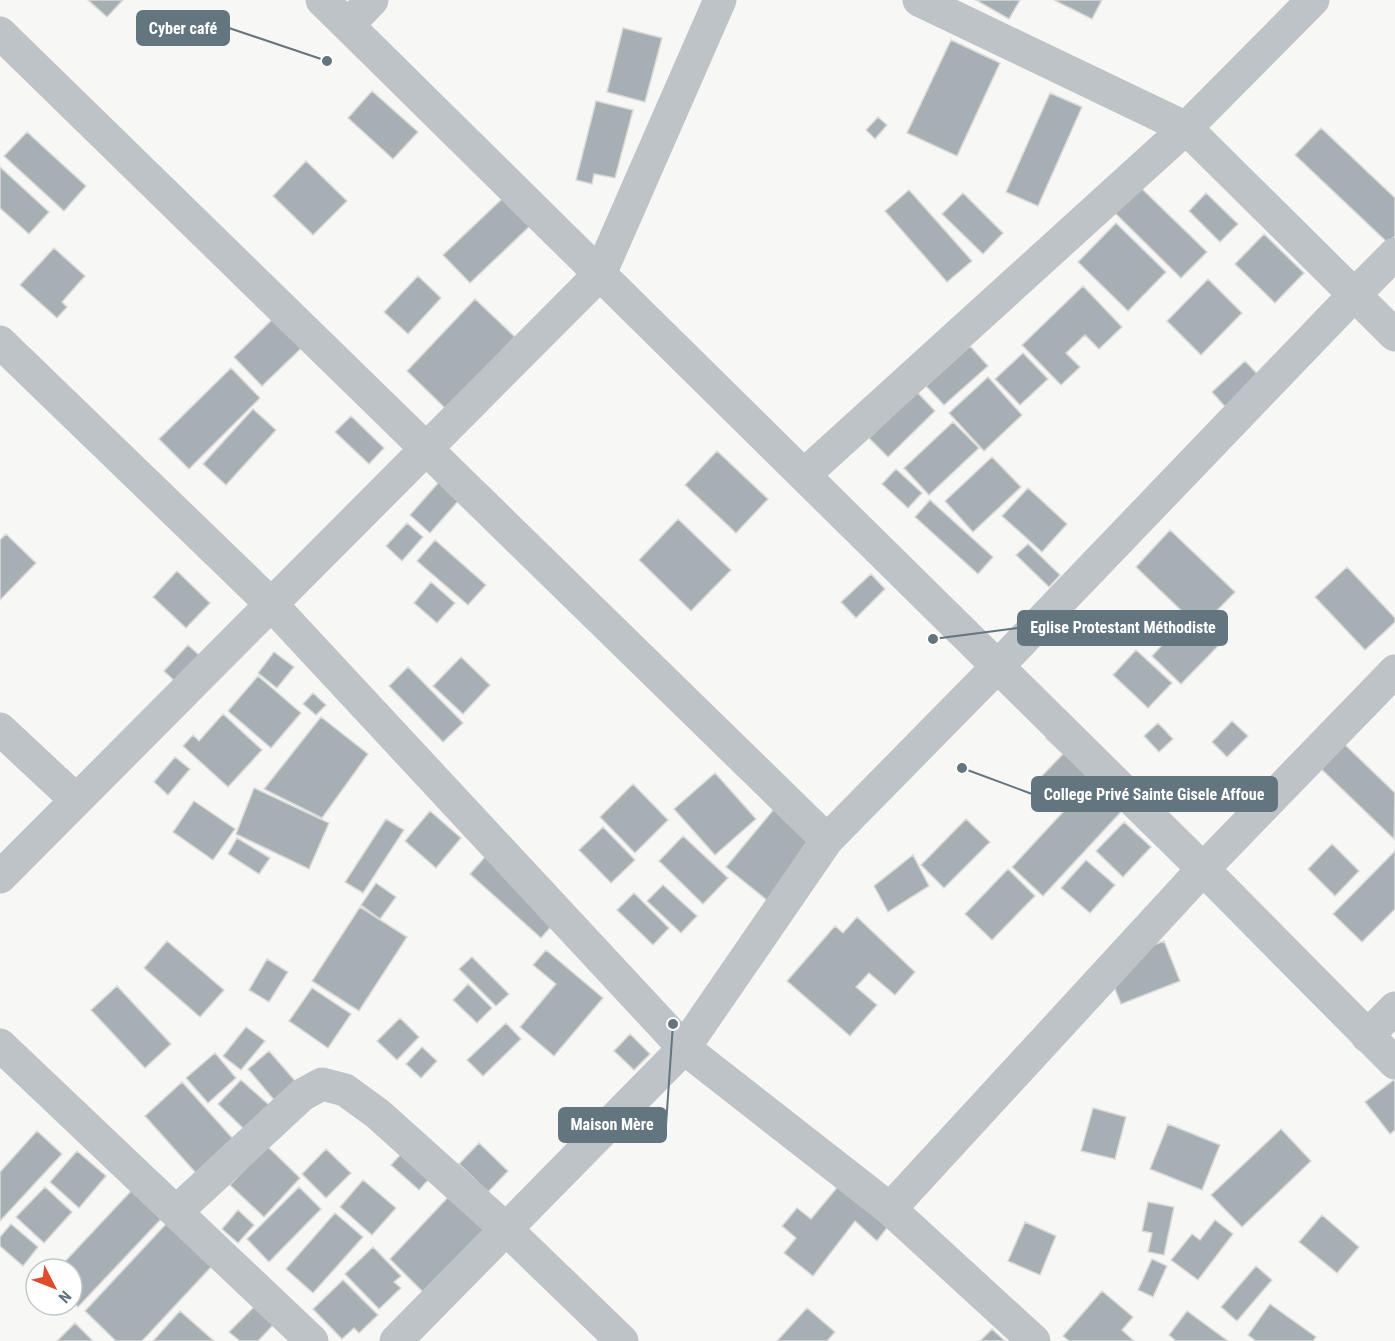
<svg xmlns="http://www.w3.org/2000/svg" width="1395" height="1341" font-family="'Roboto Condensed',sans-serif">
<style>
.building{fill:#a5afb4;stroke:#d9d9d7;stroke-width:1.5}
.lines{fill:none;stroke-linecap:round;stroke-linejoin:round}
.street{stroke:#bec3c7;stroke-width:33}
.leader{fill:none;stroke:#63757f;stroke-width:2}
.callout-dot{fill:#63757f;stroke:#fff;stroke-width:2}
.callout{fill:#63757f;stroke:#63757f;stroke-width:2}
.callout-label{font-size:16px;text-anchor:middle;font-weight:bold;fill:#fff}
</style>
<rect width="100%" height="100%" fill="#f7f7f5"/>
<path class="building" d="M88 0H123L107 17Z
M976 0H1020L1009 19Z
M1054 0H1102L1092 19Z
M623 28 662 38 645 102 607 92Z
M951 40 1000 63 957 156 907 133Z
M372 91 418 132 393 159 348 118Z
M1050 93 1082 107 1038 206 1006 192Z
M596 101 633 110 615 178 594 174 592 184 576 180Z
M878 117 887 125 875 139 866 130Z
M1321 128 1395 198V236L1388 243 1295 155Z
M27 132 86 186 64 211 4 156Z
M306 161 347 201 313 235 273 196Z
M0 167 49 212 29 234 0 208Z
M1140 187 1207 252 1181 278 1115 213Z
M909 190 972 261 947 282 885 211Z
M963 193 1003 233 983 254 942 214Z
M1206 193 1238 224 1220 242 1189 211Z
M504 197 531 225 470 283 443 255Z
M1116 223 1166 272 1128 311 1078 262Z
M1264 234 1304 273 1275 303 1235 264Z
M54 248 85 276 62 302 67 307 57 318 20 285Z
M418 276 441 298 408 334 384 312Z
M1208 279 1242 313 1201 355 1167 321Z
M1083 286 1122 327 1099 349 1085 335 1066 353 1080 367 1061 385 1022 345Z
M475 299 515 337 446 409 407 371Z
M288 304 317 333 262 386 234 357Z
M970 346 988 366 944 405 926 386Z
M1023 353 1048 379 1020 405 995 379Z
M1245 361 1261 378 1228 410 1212 392Z
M231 368 260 398 189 469 159 439Z
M988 377 1022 415 984 451 949 413Z
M917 392 935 411 888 457 869 438Z
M253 409 276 430 226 485 203 464Z
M351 416 384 448 369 464 335 432Z
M953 422 979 448 929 495 904 468Z
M717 451 768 499 736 533 685 485Z
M992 457 1021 487 973 532 945 501Z
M896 469 922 493 908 508 882 484Z
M439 482 460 499 430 533 410 515Z
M1028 488 1067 524 1042 552 1002 516Z
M930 500 993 557 978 574 915 517Z
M678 519 731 570 691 611 639 560Z
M407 523 423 537 402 561 386 546Z
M1170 530 1235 592 1202 626 1220 644 1181 684 1152 656 1188 617 1136 567Z
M6 534 36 563 0 600V540Z
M435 540 486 585 468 605 417 561Z
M1028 544 1060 575 1049 587 1016 555Z
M1347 567 1395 618V622L1365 650 1315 597Z
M177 571 210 603 186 628 153 597Z
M871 574 885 589 856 618 841 602Z
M431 582 455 603 437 623 414 603Z
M188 645 210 665 185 691 164 671Z
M1136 650 1172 683 1148 708 1113 675Z
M274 652 294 667 277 688 258 673Z
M461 657 490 685 463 714 433 686Z
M408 667 463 723 443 742 389 686Z
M258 676 301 713 271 748 228 711Z
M313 693 326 705 316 715 303 704Z
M223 714 262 750 228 787 183 746 193 735 199 741Z
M321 717 368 754 322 818 264 789Z
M1063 720 1106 758 1067 801 1041 777 1063 754 1046 738Z
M1232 721 1248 736 1227 757 1212 742Z
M1158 723 1173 739 1159 752 1144 736Z
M1339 739 1395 793 1394 839 1315 763Z
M175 757 190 769 168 795 154 782Z
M1101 771 1132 800 1043 896 1012 867Z
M715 773 756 819 715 855 674 809Z
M633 784 668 820 635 853 600 817Z
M254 788 329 823 309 869 236 834Z
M784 797 824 852 779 910 726 867Z
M194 801 235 829 213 860 173 832Z
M430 811 461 838 436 868 405 841Z
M386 819 404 830 363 893 345 882Z
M966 819 990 842 944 888 921 865Z
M1124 822 1151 847 1123 877 1096 851Z
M603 827 635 860 611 883 579 850Z
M683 836 728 878 703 904 659 861Z
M237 838 270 858 259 874 228 854Z
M1332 844 1359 871 1335 896 1308 869Z
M492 849 563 913 541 938 470 874Z
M1395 851V909L1362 942 1333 914Z
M913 855 929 886 888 912 874 886Z
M1086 860 1115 885 1090 913 1061 888Z
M1008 869 1035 896 992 940 965 914Z
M376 883 396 897 380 919 361 905Z
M663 885 697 916 681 933 647 901Z
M634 893 669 928 653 945 617 910Z
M360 907 407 937 359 1011 312 981Z
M857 917 915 972 895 995 869 973 856 987 877 1005 850 1036 787 981 835 926 843 933Z
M167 941 224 990 200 1017 144 968Z
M1164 941 1180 981 1121 1004 1105 964Z
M546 950 603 998 554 1056 520 1027 556 984 533 965Z
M472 957 509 994 496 1006 459 969Z
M267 959 288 972 269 1002 249 990Z
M468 984 492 1008 477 1023 453 1000Z
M117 986 171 1044 145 1068 91 1010Z
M312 988 351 1014 328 1048 289 1021Z
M400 1018 419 1037 397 1060 377 1041Z
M506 1023 521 1039 483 1076 467 1060Z
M246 1027 265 1041 241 1070 223 1056Z
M630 1034 650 1054 634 1070 614 1051Z
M422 1047 437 1061 421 1078 406 1064Z
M269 1051 296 1082 275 1101 248 1069Z
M215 1053 236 1078 208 1103 186 1078Z
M1395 1079V1130L1390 1134 1365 1102Z
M241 1080 269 1105 245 1130 218 1104Z
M182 1082 234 1140 196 1173 145 1116Z
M1093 1108 1126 1117 1115 1159 1081 1151Z
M1168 1124 1220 1145 1202 1190 1150 1169Z
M1281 1129 1311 1161 1242 1227 1211 1195Z
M37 1131 62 1154 0 1221V1172Z
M479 1143 508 1171 488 1192 459 1164Z
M267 1146 300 1178 264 1217 230 1185Z
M326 1149 351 1173 326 1198 302 1174Z
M77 1151 106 1176 79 1208 50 1182Z
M402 1153 430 1178 419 1190 391 1165Z
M845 1178 892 1221 877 1241 855 1221 813 1276 784 1253 796 1238 782 1226 797 1208 811 1219Z
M363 1180 396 1208 372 1235 340 1207Z
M45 1187 72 1212 44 1243 16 1217Z
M299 1187 321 1209 269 1262 247 1239Z
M132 1190 162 1218 78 1307 72 1301V1269H58Z
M453 1192 492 1227 428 1297 390 1259Z
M1148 1202 1174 1207 1164 1255 1148 1252 1152 1233 1142 1231Z
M238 1210 254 1225 238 1243 222 1229Z
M335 1213 363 1237 313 1293 286 1269Z
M1322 1215 1359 1247 1337 1273 1299 1242Z
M1215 1220 1233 1234 1198 1280 1171 1260 1192 1234 1200 1240Z
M1025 1222 1056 1236 1040 1275 1008 1261Z
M11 1224 38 1247 23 1266 0 1246V1237Z
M166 1224 212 1266 142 1341H116L85 1311Z
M373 1247 401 1276 394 1282 401 1288 379 1309 345 1274Z
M1152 1259 1167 1266 1153 1297 1138 1290Z
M1256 1266 1272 1280 1237 1321 1221 1307Z
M343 1280 378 1315 359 1333 354 1328 342 1339 313 1309Z
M1102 1291 1133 1317 1122 1330 1134 1341H1069L1063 1336Z
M1270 1304 1316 1337 1313 1341H1256L1248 1335Z
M256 1305 275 1323 258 1341H240L229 1332Z
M807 1308 835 1332 827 1341H777Z
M180 1311 214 1341H153Z
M1187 1311 1228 1341H1176L1169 1335Z
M75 1323 93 1341H57Z
M992 1329 1005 1341H980Z"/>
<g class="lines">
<path class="street" d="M322 0 1203 869 1395 1063
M919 0 1186 128 1395 335
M348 25 372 0
M0 33 827 840
M0 342 271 604 684 1048 890 1209 1034 1341
M804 475 1186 128 1313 0
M0 729 76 800
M0 877 600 274 720 0
M1367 1036 1395 1008
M0 1045 312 1341
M890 1209 1203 869 1395 671
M176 1212 302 1095 322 1084 345 1090 378 1114 506 1229 622 1341
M396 1341 684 1048 827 840 998 666 1354 295 1395 254"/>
</g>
<path class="leader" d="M327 61L229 28M933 639L1018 628M962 768L1032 794M673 1024L666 1125"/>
<g class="callout-dot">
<circle cx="327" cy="61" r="6"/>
<circle cx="933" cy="639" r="6"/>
<circle cx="962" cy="768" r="6"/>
<circle cx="673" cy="1024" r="6"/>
</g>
<g class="callout">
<rect x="137" y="11" width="92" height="34" rx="6"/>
<rect x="1018" y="611" width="209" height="34" rx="6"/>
<rect x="1032" y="777" width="245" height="34" rx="6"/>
<rect x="559" y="1108" width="107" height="34" rx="6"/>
</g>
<g class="callout-label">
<text x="183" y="34">Cyber café</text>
<text x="1123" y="633">Eglise Protestant Méthodiste</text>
<text x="1154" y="800">College Privé Sainte Gisele Affoue</text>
<text x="612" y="1130">Maison Mère</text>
</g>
<g transform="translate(54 1287) rotate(132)"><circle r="28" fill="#ffffff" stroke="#c1c8cc" stroke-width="1.5"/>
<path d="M0-4.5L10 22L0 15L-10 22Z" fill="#e04b2c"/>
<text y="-9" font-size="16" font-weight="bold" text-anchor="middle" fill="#63757f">N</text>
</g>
</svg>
